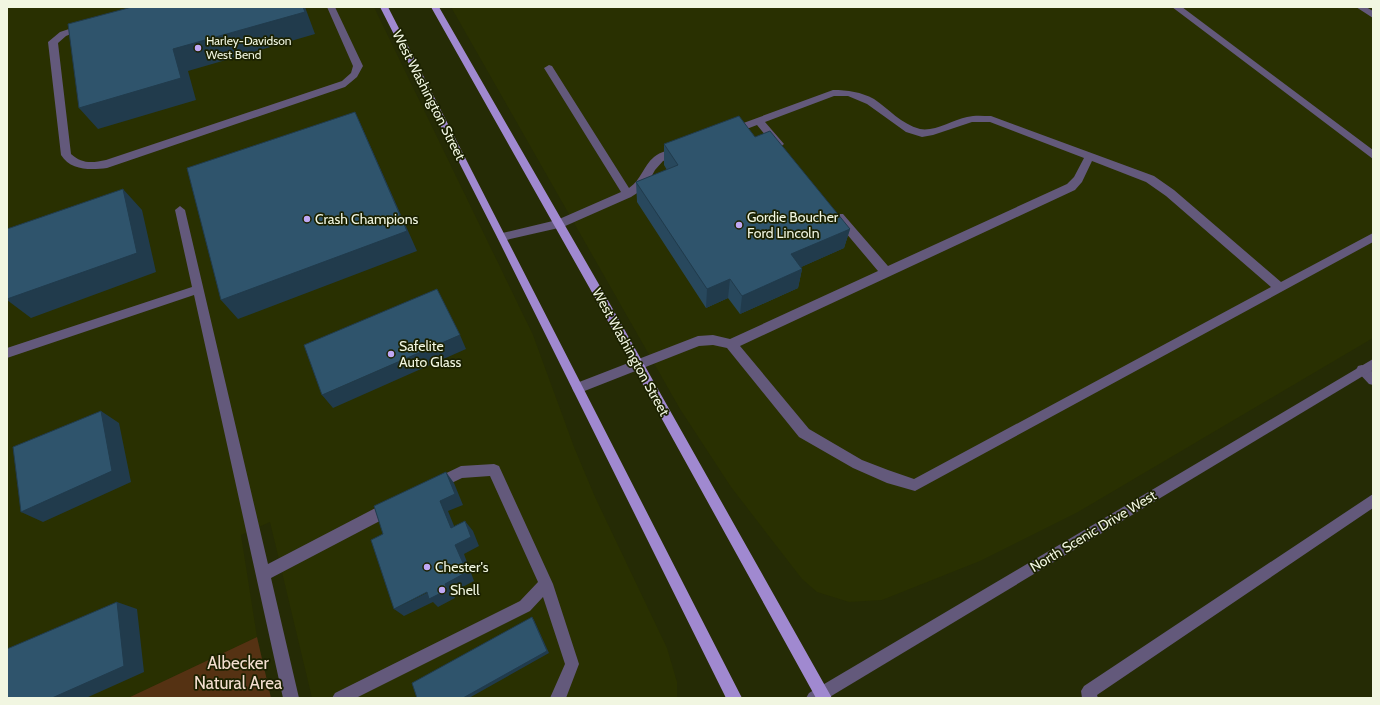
<svg xmlns="http://www.w3.org/2000/svg" width="1380" height="705" font-family="Cabin,sans-serif">
<style>
.built{fill:#293001}
.green{fill:#553213}
.lines{fill:none;stroke-linecap:round;stroke-linejoin:round}
.lane{fill:#63597b;fill-rule:evenodd}
.street{fill:#63597b;fill-rule:evenodd}
.primary{fill:#a089d0;fill-rule:evenodd}
.wall{fill:#28485d}
.shaded-wall{fill:#213b4c}
.building{fill:#2f546c;stroke:#213b4c}
.poi-dot{fill:#c0a8f4;stroke:#1b2100;stroke-width:1.5}
.labels{text-anchor:middle;stroke-width:3.5;stroke-linejoin:round;paint-order:stroke}
.far-poi-label{font-size:12px;fill:#f1f6e1;stroke:#1b2100;text-anchor:start}
.street-label{font-size:14px;fill:#f1f6e1;stroke:#1b2100}
.poi-label{font-size:14px;fill:#f1f6e1;stroke:#1b2100;text-anchor:start}
.near-park-label{font-size:17px;fill:#f3decf;stroke:#1b2100}
</style>
<rect width="100%" height="100%" fill="#252b05"/>
<path class="built" d="M7 7H374L533 335 574 447 595 497 667 648 677 682V698H312L270 522 241 535 257 637 128 698H7Z
M451 7H1373V338L1078 512 980 561 882 600 849 602 817 592 802 579 731 487 680 409Z"/>
<path class="green" d="M257 637 271 698H128Z"/>
<g class="lines">
<path class="lane" d="M327 7H335L363 66 357 77 345 87 107 168C91 170 71 171 61 155L48 42 60 32 84 24 88 27 66 36 58 43 71 154C82 164 92 163 106 160L342 81 351 73 353 66Z
M1172 7H1182L1373 150V159Z
M1356 7H1366L1373 11V18Z
M549 65 552 66 629 188C642 179 643 166 654 157 660 152 671 149 678 147L683 151 682 154 663 161 655 170 645 188 631 197 563 227 502 241 497 237 498 234 557 220 621 192 544 68Z
M833 90C848 90 861 92 874 99 889 109 901 124 920 129 934 132 953 120 967 117 975 115 983 116 991 116L1154 176 1174 190 1281 282 1373 233V242L915 491 887 483 853 468 799 437 727 348 713 345 699 346 582 392 578 393 574 392 572 388 574 384 698 336 713 335 730 339 878 271 835 220 834 217 835 214H843L888 266 1067 184 1074 177 1084 158 990 122H972L933 135 922 137 906 132 867 104 848 96H834L765 122 784 144 779 148 775 147 757 125 731 135 726 131 727 129ZM1092 161 1146 182 1166 196 1271 287 914 479 888 470 862 460 809 429 740 346 1075 190 1082 182Z
M180 206 185 210 268 564 387 502 392 501 397 502 399 507 397 512 271 578 299 698H283L194 295 7 358V348L192 287 175 210Z
M1362 365 1373 372V385L1369 384 1356 370 1358 366Z
M494 464 499 466 553 584 579 664 566 698H550L565 664 543 597 530 611 356 698H332L335 693 520 601 538 582 490 476 462 478 435 491 430 489 428 485 430 481 461 466Z
M1373 494V508L1097 695 1098 698H1082L1081 691 1084 686Z"/>
<path class="street" d="M1373 359V370L828 698H806L809 693Z"/>
<path class="primary" d="M380 7H388L742 698H726L497 237Z
M431 7H439L597 281 832 698H816L589 287Z"/>
</g>
<path class="wall" d="M755 137 850 229 844 248 801 267 802 269 798 288 740 314 728 298 706 308 637 202 636 182 667 170 664 165V144Z"/>
<path class="shaded-wall" d="M303 7H305L315 34 188 71 196 100 98 129 79 108 173 49Z
M355 112 365 134 417 251 238 319 221 300Z
M123 189 142 210 156 272 31 318 7 300V299Z
M850 229 844 248 788 273 791 254Z
M802 269 798 288 740 314 742 296Z
M730 279 728 298 706 308 707 289Z
M460 335 466 349 333 408 322 395Z
M101 411 119 423 131 482 43 522 21 512Z
M446 472 454 483 463 505 448 511 459 538 451 528 440 501Z
M465 521 473 531 479 546 464 554 474 581 453 592 455 598 438 607 433 602 404 616 394 609 445 584 455 545Z
M117 602 137 609 144 672 86 698H52Z
M532 617 534 620 549 653 469 698H463Z"/>
<path class="building" d="M132 7H303L305 12 173 49 181 78 79 108 68 24Z
M355 112 407 231 221 300 187 168Z
M739 116 755 137 770 131 850 229 791 254 802 269 742 296 730 279 707 289 636 182 678 165 664 144Z
M123 189 137 253 7 299V229Z
M437 289 460 335 322 395 304 345Z
M101 411 112 471 21 512 13 447Z
M446 472 455 494 440 501 451 528 465 521 471 537 455 545 467 572 445 584 447 590 429 599 427 592 394 609 371 540 383 534 374 506Z
M117 602 124 666 52 698H7V649Z
M532 617 547 651 463 698H417L412 683Z"/>
<g class="poi-dot">
<circle cx="198" cy="48" r="4"/>
<circle cx="307" cy="219" r="4"/>
<circle cx="739" cy="225" r="4"/>
<circle cx="391" cy="354" r="4"/>
<circle cx="427" cy="567" r="4"/>
<circle cx="442" cy="590" r="4"/>
</g>
<g class="labels">
<g class="far-poi-label">
<text x="206" y="45">Harley-Davidson<tspan x="206" dy="14">West Bend</tspan></text>
</g>
<g class="street-label">
<text transform="translate(429 95) rotate(63)" y="5">West Washington Street</text>
<text transform="translate(631 352) rotate(61)" y="5">West Washington Street</text>
<text transform="translate(1093 531) rotate(-31)" y="5">North Scenic Drive West</text>
</g>
<g class="poi-label">
<text x="747" y="222">Gordie Boucher<tspan x="747" dy="16">Ford Lincoln</tspan></text>
<text x="315" y="224">Crash Champions</text>
<text x="399" y="351">Safelite<tspan x="399" dy="16">Auto Glass</tspan></text>
<text x="435" y="572">Chester's</text>
<text x="450" y="595">Shell</text>
</g>
<g class="near-park-label">
<text x="238" y="669">Albecker<tspan x="238" dy="20">Natural Area</tspan></text>
</g>
</g>
<rect width="1380" height="705" fill="none" stroke="#f1f6e1" stroke-width="16"/>
</svg>
